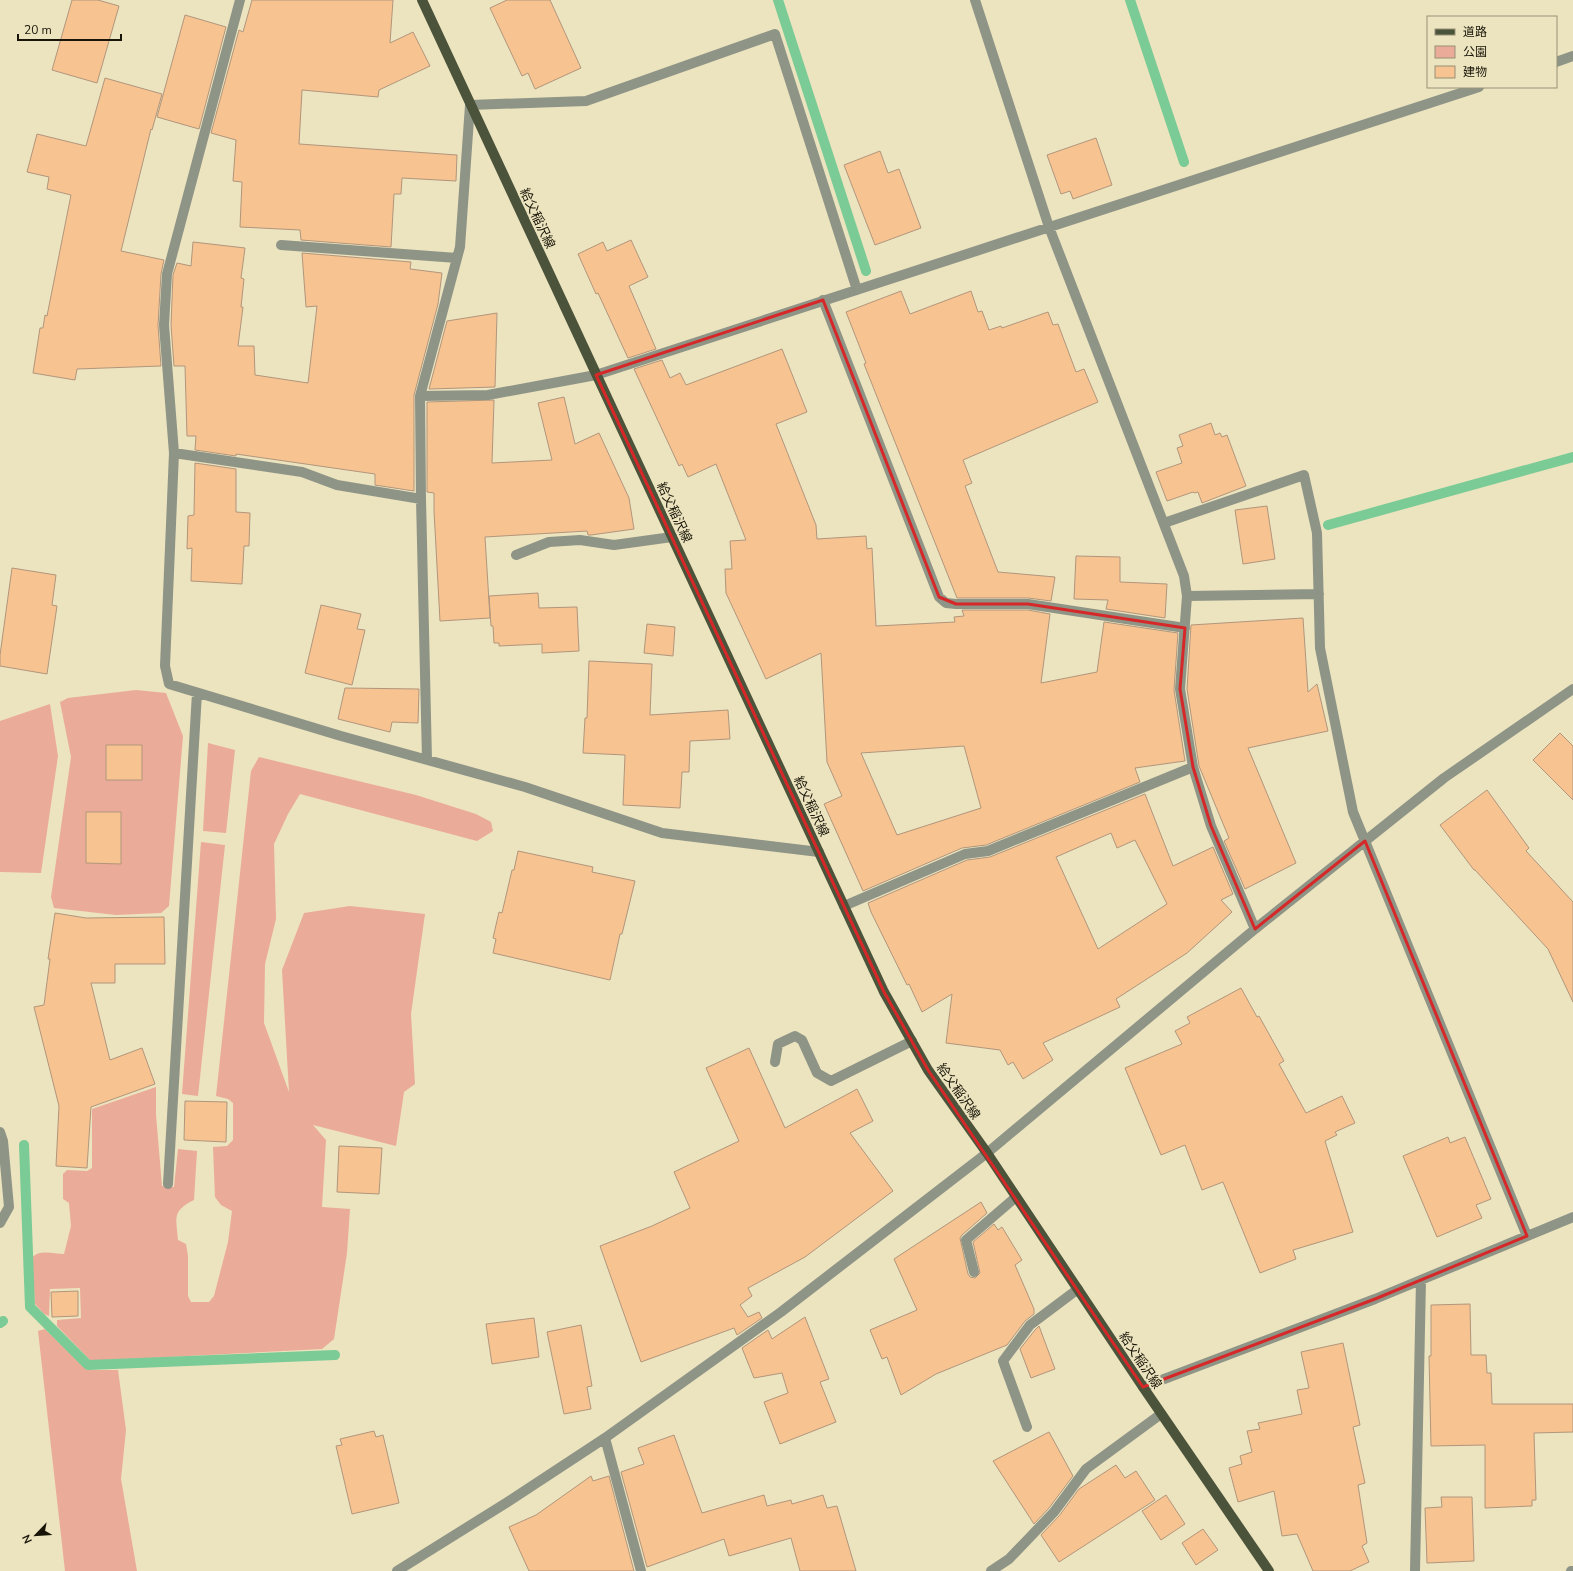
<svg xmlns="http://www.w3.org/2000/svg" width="1573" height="1571" font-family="'Nunito Sans','Noto Sans JP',sans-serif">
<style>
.green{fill:#ebab99}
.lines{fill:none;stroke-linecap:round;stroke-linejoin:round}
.stream{stroke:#7acb96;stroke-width:10}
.building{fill:#f7c391;stroke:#b1967c;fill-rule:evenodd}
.minor{stroke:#8e9486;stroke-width:10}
.major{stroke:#4b543b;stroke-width:10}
.marked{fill:none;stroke:#d62828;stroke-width:3;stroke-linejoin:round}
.labels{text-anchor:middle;stroke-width:4;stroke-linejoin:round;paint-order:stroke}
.street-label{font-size:13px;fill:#181508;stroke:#ece3bf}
</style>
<rect width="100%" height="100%" fill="#ece3bf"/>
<path class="green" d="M136 690 166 693 183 736 169 906 161 913 116 915 54 908 51 897 71 757 60 702 68 698Z
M50 704 58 756 41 873 0 872V721Z
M208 743 235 750 226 833 203 831Z
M259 757 416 795 476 814 491 822 493 831 477 841 300 794 288 814 274 844 276 919 265 964 264 1023 289 1092 282 970 304 913 350 906 425 914 411 1014 415 1084 404 1092 396 1146 313 1125 326 1140 322 1207 350 1209 347 1253 334 1339 322 1349 91 1361 57 1326V1320L81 1318 80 1288 50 1289 49 1316 44 1314 35 1304 32 1258C39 1249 54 1254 64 1254L71 1226 69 1203 63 1199V1174L67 1170 87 1171 92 1168V1109L156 1087V1115L162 1186 174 1187 178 1149 197 1151 194 1200C172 1211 176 1217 178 1240L186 1244 188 1256V1296L191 1302H209L214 1296 228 1242 232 1211 221 1205 215 1197 213 1147 227 1146 233 1140V1103L228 1099 216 1096 251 771Z
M201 842 225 845 198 1096 182 1094Z
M45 1329 87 1370H118L126 1430 121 1479 137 1571H65L38 1331Z"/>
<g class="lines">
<path class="stream" d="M778 0 866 271
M1130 0 1184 162
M1328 525 1573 457
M24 1145 30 1307 88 1365 335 1355
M0 1323 3 1321"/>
</g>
<path class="building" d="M72 0H98L119 6 97 83 52 70Z
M252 0H393L390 43 413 32 430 66 379 90 378 97 302 90 299 144 457 155 456 181 402 178 401 194H394L391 247 301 240 300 230 240 227 242 182 233 181 236 140 211 133 239 30 243 32Z
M507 0H550L581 68 535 89 528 73 522 76 490 8Z
M185 15 226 27 199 129 157 117Z
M105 78 162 94 152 130 151 129 121 251 164 260 161 274 158 325 161 366 77 369 75 380 33 373 40 328H43L45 315 47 316 71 195 47 189 49 177 27 172 37 134 86 146Z
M1096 138 1112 185 1073 199 1070 191 1061 194 1047 155Z
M880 151 888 173 899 169 921 228 875 245 844 165Z
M631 240 648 277 629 286 656 349 628 358 598 293 596 294 578 254 603 242 607 251Z
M193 242 245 248 241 278 244 279 241 307H243L238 346H254L255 375 308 383 317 306 306 307 302 253 411 262 410 269 442 273 438 304 414 395V491L375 485V474L236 454V456L195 450 196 436H187L185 366H174L171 325 173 275 177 263 191 266Z
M901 291 910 314 971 291 978 312 982 311 989 330 1001 326 1002 328 1048 312 1053 325 1058 324 1076 372 1084 369 1098 402 963 460 972 483 965 486 998 572 1055 577 1051 601 1028 598H957L864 364 866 363 846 312Z
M497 313 495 387 429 389 447 321Z
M782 349 807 412 776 424 816 525 817 539 866 536 867 549 872 548 876 626 955 622 954 617 964 616 962 610H1028L1050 614 1041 683 1097 672 1104 622 1178 633 1174 690 1185 761 1135 768 1140 782 986 845 962 848 863 891 824 804 842 796 827 762 821 653 766 679 726 593 725 569H732L730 541 746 540 716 464 688 477 682 464 679 466 634 369 662 360 670 378 680 373 686 385ZM964 746 981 808 897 835 861 753Z
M564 397 575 444 599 433 629 498 634 529 591 535H588L587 531 485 537 490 618 440 621 434 511V493L427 492V402L494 400 492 463 552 460 538 403Z
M1211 423 1215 435 1220 433 1222 437 1227 435 1246 486 1202 503 1198 492 1194 493 1193 492 1167 501 1156 472 1182 463 1177 448 1183 446 1179 435Z
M195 463 236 469V512L250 513 249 546H244L242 584 191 581 192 548 187 549 188 516 194 515Z
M1267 506 1275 559 1243 564 1235 510Z
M1076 556 1120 557V582L1167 584 1165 618 1106 609 1108 600 1074 599Z
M12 568 56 575 52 605 57 606 47 674 0 666V655Z
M538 593 539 608 577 607 579 651 542 653V644L499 646V643H494L493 626H491L489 596Z
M321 605 361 614 357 629 365 630 352 685 305 673Z
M1303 618 1308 692 1317 684 1328 731 1248 748 1296 863 1245 889 1224 841 1229 838 1199 766 1187 689 1191 625Z
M647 624 675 627 673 656 644 653Z
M589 661 652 664 650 715 728 710 730 739 690 741 689 772H682L680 808 623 805 625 755 583 753 585 718H587Z
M345 688 419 689 418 723 392 722 390 732 338 719Z
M1560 733 1573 746V800L1533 760Z
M106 745H142V780H106Z
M1487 790 1529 848 1526 851 1573 902V1002L1548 949 1475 870H1474L1440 825Z
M1145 794 1173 866 1213 847 1233 894 1221 900 1232 912 1187 953 1116 999 1120 1007 1043 1043 1053 1060 1023 1079 1013 1062 1008 1065 1000 1050 946 1043 952 994 922 1012 909 984 907 985 871 912 868 903 967 860 990 857ZM1111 833 1117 848 1135 840 1167 904 1098 949 1056 857Z
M86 812H121V864L86 863Z
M518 851 593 867 592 872 635 881 622 934H620L610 980 493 953 496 939 493 938 499 912 502 913 512 870H514Z
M55 913 86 918 164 917 165 964H115V983H91L110 1060 142 1048 155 1084 91 1107 87 1168 56 1166 59 1106 34 1007 44 1005 50 959H48Z
M1241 988 1257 1017 1259 1016 1284 1061 1279 1064 1306 1113 1342 1096 1355 1123 1335 1132 1337 1135 1325 1141 1353 1232 1293 1250 1296 1259 1260 1273 1223 1182 1202 1190 1185 1145 1161 1155 1125 1068 1182 1044 1175 1031 1190 1023 1187 1017Z
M749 1048 785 1128 857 1089 873 1121 850 1133 893 1191 805 1257 748 1288 752 1296 740 1305 748 1317 759 1312 762 1318 737 1335 734 1328 641 1362 600 1246 652 1226 690 1208 674 1172 739 1141 706 1068Z
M185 1101 227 1102 226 1142 184 1140Z
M1448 1137 1450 1143 1465 1137 1491 1199 1476 1205 1482 1218 1437 1237 1403 1156Z
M339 1146 382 1148 379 1194 337 1192Z
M981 1202 987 1213 962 1235 960 1238 968 1274 970 1277 975 1278 980 1273 973 1242 994 1224 998 1230 1002 1227 1022 1260 1015 1265 1034 1309V1314L1025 1321 1007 1345 936 1374 901 1395 887 1357 882 1359 870 1330 917 1310 894 1259Z
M78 1291V1316L52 1317 51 1292Z
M1470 1304 1471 1355H1486L1487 1373H1491L1492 1404H1573V1432L1534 1433 1536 1500H1532V1506L1485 1508V1445L1431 1446 1429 1356H1431V1305Z
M805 1317 829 1379 820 1382 836 1422 780 1444 764 1402 788 1393 782 1373 754 1378 742 1348 768 1330 772 1339Z
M534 1318 539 1357 492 1364 486 1324Z
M581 1325 592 1386 587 1387 591 1409 564 1414 547 1332Z
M1039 1326 1055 1369 1031 1378 1020 1349 1035 1330Z
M1343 1343 1360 1425 1353 1427 1365 1483 1358 1485 1367 1543 1362 1546 1369 1562 1350 1571H1313L1297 1534 1282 1536 1274 1491 1238 1502 1229 1468 1242 1464 1240 1456 1252 1452 1247 1431 1260 1429 1258 1423 1302 1414 1297 1390 1309 1388 1301 1352Z
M374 1431 376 1437 383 1435 399 1503 352 1514 336 1446 342 1445 340 1439Z
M1049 1432 1073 1476 1049 1508 1034 1524 993 1461Z
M674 1435 702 1513 764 1495 767 1506 791 1500 792 1504 823 1495 827 1508 837 1506 856 1571H800L791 1538 729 1556 724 1539 647 1567 621 1472 644 1464 638 1448Z
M1116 1465 1125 1478 1136 1471 1155 1500 1059 1562 1041 1535 1059 1516 1079 1489Z
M591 1476 593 1481 609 1476 634 1571H529L509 1527 536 1515Z
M1166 1495 1185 1524 1161 1540 1142 1511Z
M1441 1497H1472L1474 1561 1427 1563 1425 1508 1442 1507Z
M1203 1529 1218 1550 1196 1565 1182 1543Z"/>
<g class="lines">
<path class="minor" d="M240 0 167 274 164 325 174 453 165 666 169 684 341 736 525 787 662 833 819 852
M975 0 1049 227 1184 576 1187 596 1180 689 1193 767 1211 826 1255 929
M1556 62 1573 56
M281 245 457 258
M823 300 939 597 946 603 956 604H1028L1185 628
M420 396 488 395 596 375 1479 87
M174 453 302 472 337 485 421 499
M1164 523 1304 475 1317 533 1320 648 1353 812 1527 1236
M516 555 549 542 580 540 614 545 672 537
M1187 596 1319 594
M427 760 421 499 420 396 460 247 470 105 586 101 775 34 857 290
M844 906 965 854 988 851 1193 767
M775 1062 778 1044 795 1036 802 1040 817 1073 831 1081 912 1041
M0 1132 3 1141 9 1207 0 1223
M168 1184 197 693
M974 1272 966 1240 1016 1197
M1143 1387 1375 1299 1573 1217
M1027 1427 1003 1361 1030 1325 1078 1289
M605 1438 641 1571
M397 1571 506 1503 605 1438 781 1312 987 1153 1255 929 1444 778 1573 689
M991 1571 1009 1559 1054 1512 1086 1469 1161 1414
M1415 1571 1421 1280
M1571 1571H1573"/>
<path class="major" d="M422 0 884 992 928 1070 987 1153 1143 1387 1269 1571"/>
</g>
<path class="marked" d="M823 300 939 597 956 604H1028L1185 628 1180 689 1193 767 1211 826 1255 929 1365 841 1527 1236 1375 1299 1143 1387 928 1070 884 992 596 375Z"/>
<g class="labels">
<g class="street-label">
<text transform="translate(538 218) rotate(65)" y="5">給父稲沢線</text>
<text transform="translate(675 512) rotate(65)" y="5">給父稲沢線</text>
<text transform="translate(812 806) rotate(65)" y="5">給父稲沢線</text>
<text transform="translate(959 1091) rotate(55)" y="5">給父稲沢線</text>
<text transform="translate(1141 1360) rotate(56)" y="5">給父稲沢線</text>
</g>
</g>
<rect x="1427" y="16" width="130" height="72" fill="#ece3bf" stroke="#979176"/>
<rect x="1435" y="29" width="20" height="6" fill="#4b543b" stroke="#979176"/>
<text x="1463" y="36" font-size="12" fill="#181508">道路</text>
<rect x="1435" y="46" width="20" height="12" fill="#ebab99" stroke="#979176"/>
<text x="1463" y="56" font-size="12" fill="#181508">公園</text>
<rect x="1435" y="66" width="20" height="12" fill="#f7c391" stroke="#979176"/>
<text x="1463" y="76" font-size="12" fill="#181508">建物</text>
<g transform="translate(36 1535) rotate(245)" stroke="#ece3bf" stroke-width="3" paint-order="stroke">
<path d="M0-3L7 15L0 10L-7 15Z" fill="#181508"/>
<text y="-6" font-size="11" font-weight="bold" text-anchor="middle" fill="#181508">N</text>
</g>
<path d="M18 34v6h103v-6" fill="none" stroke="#181508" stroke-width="2"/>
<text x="24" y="34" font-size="12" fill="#181508" stroke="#ece3bf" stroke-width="3" paint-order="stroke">20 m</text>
</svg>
